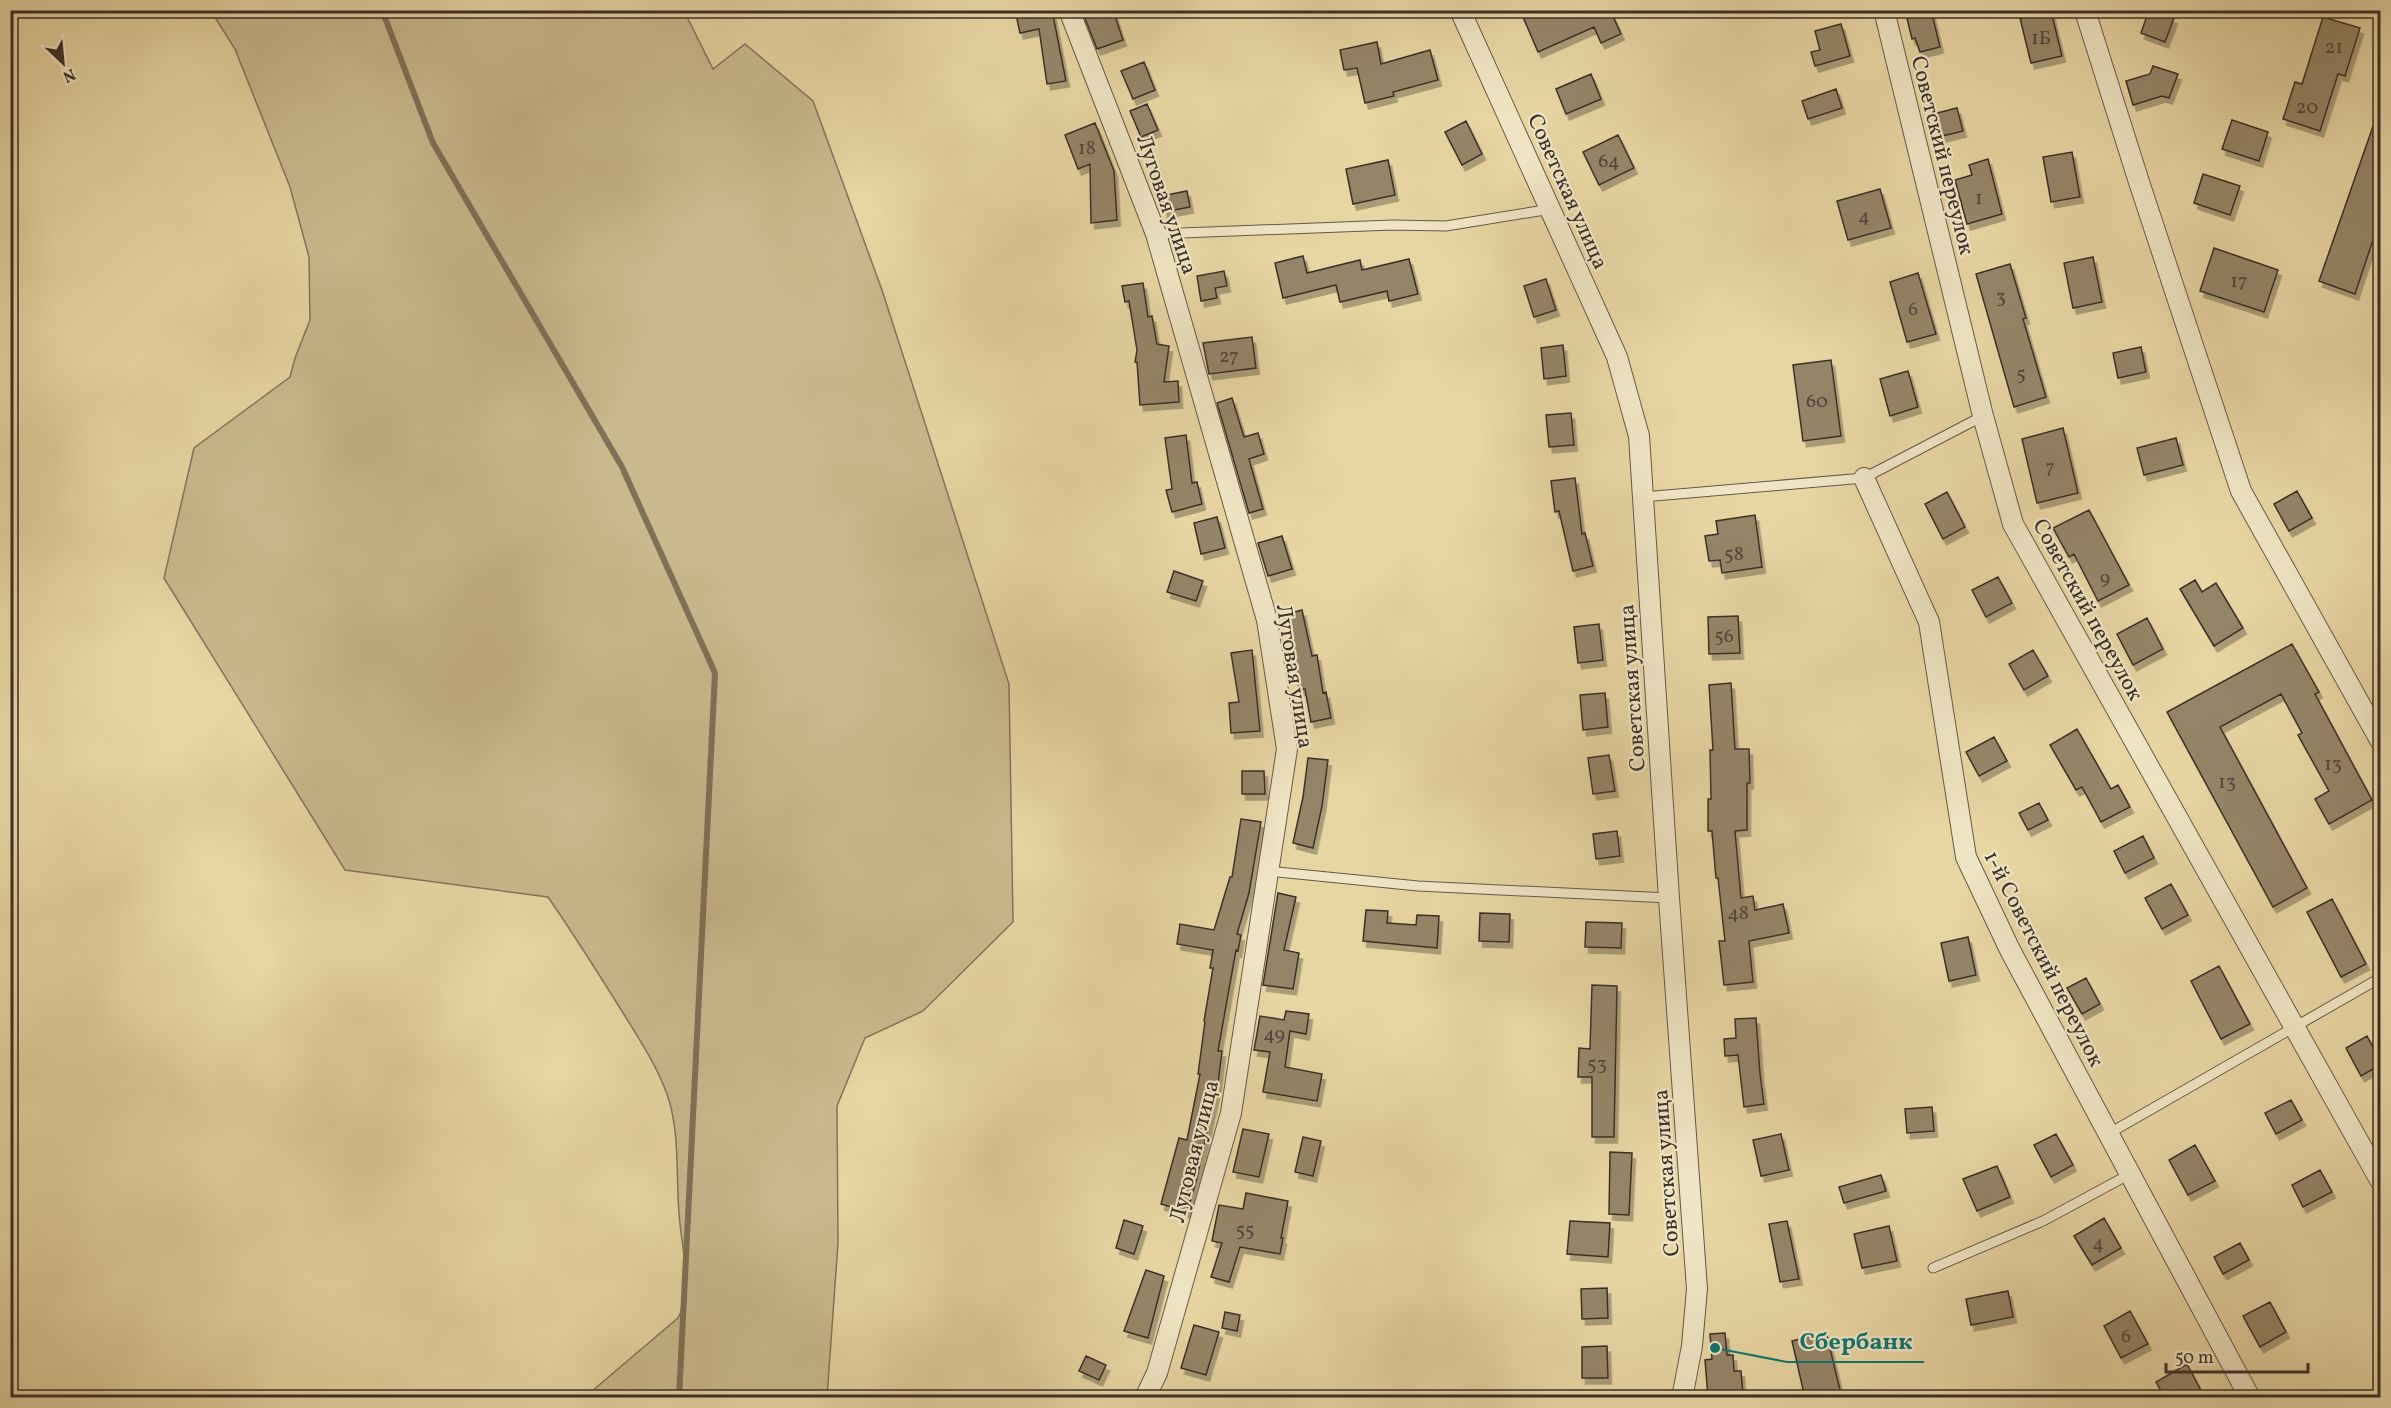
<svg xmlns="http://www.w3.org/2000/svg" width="2391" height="1408" font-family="Vollkorn,serif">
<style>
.green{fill:#cab98e;stroke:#83745c;stroke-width:1.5}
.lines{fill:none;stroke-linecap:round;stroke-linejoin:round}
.stream{stroke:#807159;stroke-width:6}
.building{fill:#958568;stroke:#3c2f2a;stroke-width:1.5;filter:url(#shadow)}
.service-casing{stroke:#675848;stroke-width:11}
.minor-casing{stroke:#675848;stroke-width:22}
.service{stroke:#efe4c3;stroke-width:9}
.minor{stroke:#efe4c3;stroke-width:20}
.labels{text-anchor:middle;stroke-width:4.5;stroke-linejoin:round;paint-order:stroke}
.number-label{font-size:20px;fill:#52443a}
.street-label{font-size:22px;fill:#3c2f2a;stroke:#efe4c3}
.leader{fill:none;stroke:#0f766e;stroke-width:2}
.callout-dot{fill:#0f766e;stroke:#efe4c3;stroke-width:2}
.callout-label{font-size:24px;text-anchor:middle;font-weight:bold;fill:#0f766e;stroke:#efe4c3;stroke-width:4.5;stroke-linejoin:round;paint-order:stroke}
</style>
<defs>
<filter id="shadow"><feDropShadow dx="3.5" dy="6" stdDeviation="0" flood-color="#0004"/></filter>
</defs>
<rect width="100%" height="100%" fill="#e7d5a2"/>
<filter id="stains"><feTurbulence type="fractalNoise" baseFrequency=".00333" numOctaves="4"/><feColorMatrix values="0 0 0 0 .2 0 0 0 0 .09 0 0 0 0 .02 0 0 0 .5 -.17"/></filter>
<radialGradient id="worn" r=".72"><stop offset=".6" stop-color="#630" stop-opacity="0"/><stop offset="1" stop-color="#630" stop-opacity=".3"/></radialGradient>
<path class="green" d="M211 11H684L713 69 745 44 813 101 882 290 1009 684 1013 922 923 1011 865 1038 837 1106 838 1243 827 1397H585L678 1318C693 1292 683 1253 680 1224 675 1183 681 1137 668 1097 658 1068 641 1042 625 1016 600 976 575 936 548 897L345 870 164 578 194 448 290 377 295 358 310 320 309 257 290 187 235 49Z"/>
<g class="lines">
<path class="stream" d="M382 10 433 143 622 467 715 673 679 1398"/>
</g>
<path class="building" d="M1015 10H1052L1066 81 1047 84 1039 29 1020 33Z
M1101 10H1113L1123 40 1097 49 1084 16Z
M1520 10H1610L1621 34 1601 43 1594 27 1538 52Z
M1905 10H1931L1940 47 1920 52 1915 38 1912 39Z
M2149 10 2174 18 2165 42 2141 33Z
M2051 11 2062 56 2031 63 2020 18Z
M2323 17 2360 28 2345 76 2338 74 2320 131 2283 119 2295 82 2302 84Z
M1841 24 1850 56 1815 66 1811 52 1820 50 1815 31Z
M1377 42 1381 64 1430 50 1438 80 1393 92 1394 96 1365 103 1357 68 1344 70 1340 50Z
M1144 62 1155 90 1133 99 1121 71Z
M2153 66 2178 74 2169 98 2162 96 2133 105 2126 81 2150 74Z
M1591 74 1601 99 1566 114 1556 89Z
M1836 89 1842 108 1808 119 1802 101Z
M1147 104 1158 130 1141 137 1130 111Z
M1957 108 1963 131 1938 137 1933 114Z
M2378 112H2380V219L2355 294 2319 281Z
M2232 120 2268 132 2259 161 2222 149Z
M1466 121 1482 154 1462 165 1445 132Z
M1095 123 1114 171 1117 220 1091 223 1090 164 1078 169 1065 135Z
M1618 135 1634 168 1599 185 1583 152Z
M2072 152 2080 197 2051 202 2043 157Z
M1988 159 2002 214 1967 224 1955 180 1972 175 1969 165Z
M1388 160 1395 195 1353 204 1346 169Z
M2203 174 2240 186 2230 215 2194 203Z
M1880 189 1891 228 1848 240 1837 201Z
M1187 191 1190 207 1164 212 1161 196Z
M2214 248 2278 270 2264 312 2200 291Z
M1303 256 1307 273 1360 260 1362 270 1409 259 1418 294 1389 301 1387 291 1340 302 1336 285 1283 298 1275 263Z
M2093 257 2102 302 2073 308 2064 263Z
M2010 264 2026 318 2023 319 2046 397 2014 407 1976 274Z
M1224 271 1227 286 1215 288 1217 298 1201 301 1197 276Z
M1918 273 1936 334 1907 342 1890 282Z
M1546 279 1556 310 1534 317 1524 286Z
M1143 283 1148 317 1152 316 1157 344 1169 346 1164 382 1178 381 1179 402 1140 405 1137 362H1135L1137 350 1129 301 1125 302 1122 286Z
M1252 337 1256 368 1209 374 1203 343Z
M1563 345 1566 376 1544 379 1541 348Z
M2141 347 2146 372 2118 378 2113 353Z
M1831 360 1841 436 1803 441 1793 365Z
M1908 371 1918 407 1890 416 1880 379Z
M1232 398 1244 437 1258 433 1264 454 1249 459 1263 509 1249 513 1217 403Z
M1571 413 1574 445 1549 447 1546 415Z
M2063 428 2078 493 2037 503 2022 439Z
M1186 435 1192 483 1197 482 1202 504 1172 512 1166 490 1172 489 1165 438Z
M2176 438 2183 465 2144 475 2137 448Z
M1575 478 1582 534 1585 533 1593 566 1573 571 1559 511 1555 512 1551 481Z
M2297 491 2312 518 2289 531 2274 504Z
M1947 492 1965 527 1943 539 1925 504Z
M2089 510 2129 585 2098 601 2074 554 2069 557 2053 528Z
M1755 515 1762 567 1722 573 1720 560 1709 561 1705 536 1718 534 1716 521Z
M1217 517 1225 548 1201 554 1194 523Z
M1282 536 1292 569 1268 576 1258 543Z
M1174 571 1203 581 1196 601 1167 592Z
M1998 577 2012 603 1986 617 1972 590Z
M2195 580 2202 592 2216 583 2243 628 2214 646 2180 589Z
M1302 610 1312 656 1317 655 1323 693 1326 692 1331 718 1311 722 1305 689 1299 690 1292 643 1284 615Z
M1738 616 1740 653 1709 654 1708 617Z
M2147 618 2163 649 2133 665 2117 634Z
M1599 624 1603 660 1578 663 1574 627Z
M2292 644 2319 692 2315 694 2372 800 2329 824 2315 799 2329 791 2298 735 2302 733 2281 694 2220 727 2307 888 2273 907 2167 712Z
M1252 650 1260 731 1231 733 1229 703 1239 702 1231 653Z
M2033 650 2048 676 2024 690 2009 664Z
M1731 683 1735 749H1749L1750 783H1747V830L1735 831 1741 898 1753 896 1755 910 1783 904 1789 933 1749 941 1753 982 1724 985 1719 941H1725L1718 878H1716L1712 831H1708V799H1711L1710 750H1713L1709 685Z
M1605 693 1608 727 1583 730 1580 695Z
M2077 729 2111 789 2118 785 2130 807 2101 822 2082 787 2076 790 2050 745Z
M1994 737 2007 761 1979 776 1966 752Z
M1609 755 1615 791 1593 794 1588 758Z
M1308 758 1328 760 1322 806 1313 848 1293 843 1303 797Z
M1242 771H1264L1265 794H1242Z
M2039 803 2048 820 2028 830 2019 813Z
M1241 819 1261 822 1249 893 1237 934 1241 935 1238 951 1236 950 1218 1051H1222L1218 1083 1196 1182 1187 1212 1161 1204 1179 1138 1187 1140 1200 1074H1198L1205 1022 1204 1021 1213 968H1210L1213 950 1177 944 1180 924 1214 930 1230 877H1232Z
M1617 831 1620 856 1596 859 1593 834Z
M2143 836 2154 858 2125 873 2114 851Z
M2171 884 2188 915 2162 929 2145 898Z
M1278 893 1296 897 1284 950 1299 953 1293 989 1263 985Z
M2332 899 2366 964 2341 977 2307 912Z
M1366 910 1388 911 1387 923 1416 925 1417 915 1439 916 1437 948 1363 941Z
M1480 913 1510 914 1509 942 1479 941Z
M1586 922 1622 923 1621 948 1585 947Z
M1968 937 1976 975 1949 981 1941 943Z
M2219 966 2250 1024 2221 1039 2191 981Z
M2086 978 2100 1004 2082 1014 2067 988Z
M1592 985 1617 986 1614 1137H1592V1077H1578L1579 1048 1590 1049Z
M1286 1011 1309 1014 1306 1034 1290 1031 1285 1067 1322 1074 1317 1101 1263 1092 1270 1052 1254 1050 1260 1016 1284 1020Z
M1756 1018 1760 1074 1764 1104 1744 1107 1738 1055 1725 1056 1724 1039 1736 1038 1735 1019Z
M2367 1036 2380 1060V1065L2361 1076 2346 1048Z
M2291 1100 2302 1120 2276 1134 2265 1113Z
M1932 1107 1934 1131 1907 1133 1905 1109Z
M1243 1129 1269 1134 1259 1177 1233 1172Z
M1781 1134 1789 1170 1761 1176 1753 1140Z
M2056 1134 2073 1165 2051 1177 2034 1145Z
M1303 1137 1321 1141 1313 1176 1295 1172Z
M2195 1145 2215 1181 2188 1195 2169 1160Z
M1610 1152 1632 1153 1629 1215 1609 1214Z
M1997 1166 2010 1197 1977 1211 1963 1179Z
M2320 1170 2332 1192 2303 1207 2292 1185Z
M1881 1175 1886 1191 1844 1203 1839 1187Z
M1246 1193 1288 1201 1281 1238H1283L1280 1254 1240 1247 1229 1282 1211 1277 1222 1243 1212 1241 1219 1205 1243 1209Z
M2104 1218 2121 1248 2092 1265 2074 1236Z
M1124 1220 1143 1226 1134 1254 1116 1248Z
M1570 1221 1610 1223 1608 1257 1567 1254Z
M1787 1221 1799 1279 1780 1282 1769 1224Z
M1889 1226 1897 1261 1862 1268 1854 1234Z
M2240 1243 2249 1260 2223 1274 2214 1257Z
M1146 1270 1164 1276 1148 1338 1124 1331Z
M1607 1288 1608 1318 1582 1319 1581 1289Z
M2008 1291 2013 1317 1971 1325 1966 1299Z
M2270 1302 2286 1332 2260 1347 2243 1316Z
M2130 1311 2148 1344 2121 1358 2104 1326Z
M1225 1312 1240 1315 1237 1331 1222 1328Z
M1194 1325 1219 1332 1206 1375 1181 1368Z
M1826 1332 1842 1398H1805L1792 1341Z
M1725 1333 1727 1355H1733L1734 1371H1741L1743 1394 1708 1397 1705 1360 1712 1359 1710 1334Z
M1607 1346 1608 1378H1582V1347Z
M1086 1356 1106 1365 1099 1380 1079 1371Z
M2187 1364 2205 1398H2165L2156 1382Z"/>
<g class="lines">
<defs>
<path id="service" d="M1156 234 1393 225 1446 226 1551 209
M1643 497 1864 478 1983 416
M1268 871 1418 886 1669 898
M2108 1134 2380 978
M1933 1268 2043 1221 2130 1174"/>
<path id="minor" d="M1069 10 1156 234 1267 620 1287 749 1231 1113 1157 1373 1145 1398
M1460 10 1617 357 1639 436 1669 898 1697 1289 1692 1346 1682 1398
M1884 10 1983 416 2013 524 2380 1180
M2086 14 2139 182 2241 491 2380 740
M1864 478 1929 622 1966 857 2010 950 2250 1398"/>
</defs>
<use href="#service" class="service-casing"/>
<use href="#minor" class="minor-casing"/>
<use href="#service" class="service"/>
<use href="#minor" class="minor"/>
</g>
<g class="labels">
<g class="number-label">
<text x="2041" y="44">1Б</text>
<text x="2334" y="53">21</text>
<text x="2307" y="113">20</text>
<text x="1087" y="154">18</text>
<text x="1609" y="167">64</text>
<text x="1979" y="204">1</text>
<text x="1864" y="222">4</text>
<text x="2239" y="287">17</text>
<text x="2001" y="303">3</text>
<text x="1913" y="315">6</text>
<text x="1229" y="362">27</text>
<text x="2021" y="380">5</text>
<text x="1817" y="407">60</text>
<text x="2050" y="473">7</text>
<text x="1734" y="560">58</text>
<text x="2105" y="584">9</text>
<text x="1724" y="642">56</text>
<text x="2333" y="770">13</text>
<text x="2227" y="788">13</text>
<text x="1738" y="919">48</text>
<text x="1274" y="1040">49</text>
<text x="1597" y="1070">53</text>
<text x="1245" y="1236">55</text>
<text x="2098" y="1249">4</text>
<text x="2126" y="1342">6</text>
</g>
<g class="street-label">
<text transform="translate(1944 155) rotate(76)" y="8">Советский переулок</text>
<text transform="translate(1569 191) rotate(66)" y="8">Советская улица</text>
<text transform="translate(1168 204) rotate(71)" y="8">Луговая улица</text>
<text transform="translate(2089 609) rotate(61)" y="8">Советский переулок</text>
<text transform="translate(1296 676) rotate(81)" y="8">Луговая улица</text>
<text transform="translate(1631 688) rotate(-94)" y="8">Советская улица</text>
<text transform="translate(2045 958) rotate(63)" y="8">1-й Советский переулок</text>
<text transform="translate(1193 1151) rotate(-76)" y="8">Луговая улица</text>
<text transform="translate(1665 1173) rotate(-94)" y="8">Советская улица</text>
</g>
</g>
<path class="leader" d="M1715 1348L1787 1362H1924"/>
<circle class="callout-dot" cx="1715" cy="1348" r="6"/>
<g class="callout-label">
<text x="1856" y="1349">Сбербанк</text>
</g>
<rect width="2391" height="1408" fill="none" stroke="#e7d5a2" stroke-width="36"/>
<rect x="12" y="12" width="2367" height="1384" fill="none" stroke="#3c2f2a" stroke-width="3"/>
<rect x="18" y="18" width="2355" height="1372" fill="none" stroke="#3c2f2a" stroke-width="1.5"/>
<g transform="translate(63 63) rotate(154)" stroke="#efe4c3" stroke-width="4.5" paint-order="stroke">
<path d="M0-4.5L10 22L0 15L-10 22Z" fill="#3c2f2a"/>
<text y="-9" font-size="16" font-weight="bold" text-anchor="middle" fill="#3c2f2a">N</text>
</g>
<path d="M2166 1363v9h142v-9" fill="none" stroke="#3c2f2a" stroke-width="3"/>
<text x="2175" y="1363" font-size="18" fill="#3c2f2a" stroke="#efe4c3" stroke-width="4.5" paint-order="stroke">50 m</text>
<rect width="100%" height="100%" filter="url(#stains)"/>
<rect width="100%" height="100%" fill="url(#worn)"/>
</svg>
